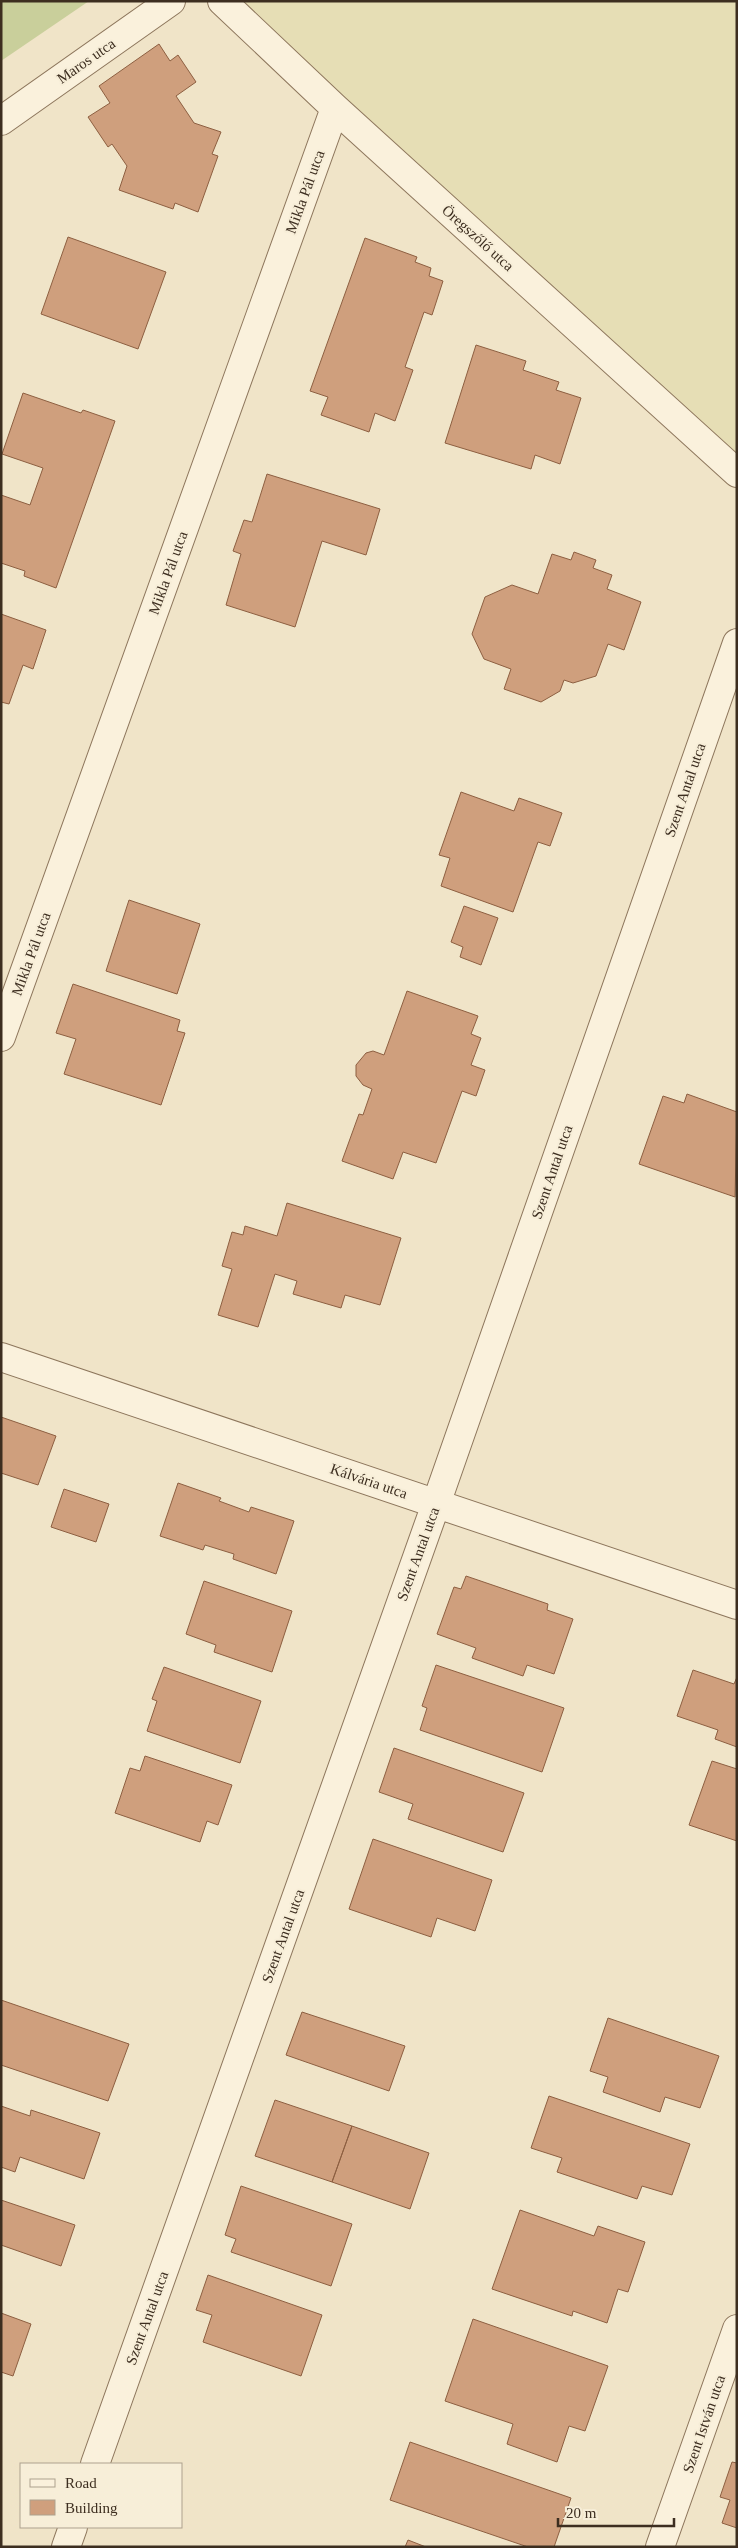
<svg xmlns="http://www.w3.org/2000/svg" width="738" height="2548" font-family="'Times New Roman',serif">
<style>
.farmland{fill:#e6deb5}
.green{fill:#c9cf9b}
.building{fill:#cf9f7d;stroke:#8d5f41}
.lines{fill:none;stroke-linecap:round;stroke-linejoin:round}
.minor-casing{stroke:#8d765c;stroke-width:30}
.minor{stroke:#faf1dc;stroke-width:28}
.labels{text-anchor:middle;stroke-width:4;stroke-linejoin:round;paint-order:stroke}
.street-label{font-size:15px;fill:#3d2e20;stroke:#f7eed8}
</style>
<rect width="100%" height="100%" fill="#f0e4c8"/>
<path class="farmland" d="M239 1H737V474Z"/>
<path class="green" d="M1 1H89L1 61Z"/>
<path class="building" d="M159 44 170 61 178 55 196 82 176 96 194 123 221 132 212 154 218 156 198 212 175 203 173 209 119 190 127 166 112 144 108 147 88 117 110 103 99 86Z
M68 237 166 272 138 349 41 314Z
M365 238 417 257 415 262 431 268 429 276 443 281 432 315 424 312 405 367 413 370 395 421 375 413 369 432 321 415 328 397 310 391Z
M476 345 526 361 523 370 559 382 556 390 581 398 560 464 535 455 531 469 445 443Z
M23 393 81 413 83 410 115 421 56 588 24 576 25 571 1 563V495L30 505 43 468 2 454Z
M267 474 380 509 366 555 322 541 295 627 226 605 241 554 233 551 244 520 252 522Z
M574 552 596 560 593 568 612 575 607 589 641 602 624 650 608 644 596 676 573 683 564 680 560 691 541 702 504 689 511 669 484 659 472 634 485 597 512 585 538 594 552 554 571 560Z
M1 614 46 630 33 669 23 665 9 704 1 702Z
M461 792 514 811 519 798 562 813 550 846 538 842 513 912 441 886 450 858 439 855Z
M129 900 200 924 177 994 106 971Z
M464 906 498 918 481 965 460 957 463 947 451 942Z
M73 984 180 1020 177 1031 185 1033 161 1105 64 1074 76 1039 56 1033Z
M407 991 478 1016 471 1034 481 1038 471 1065 485 1070 476 1096 462 1091 436 1163 403 1152 393 1179 342 1161 359 1114 363 1115 372 1089 363 1085 356 1076V1065L366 1053 373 1051 384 1055Z
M687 1094 737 1112 735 1197 639 1164 663 1096 684 1103Z
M287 1203 401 1238 380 1305 345 1295 341 1308 293 1294 297 1281 275 1274 258 1327 218 1315 232 1269 222 1266 232 1232 243 1235 245 1226 277 1236Z
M1 1417 56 1436 38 1485 1 1473Z
M178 1483 221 1498 219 1501 249 1512 251 1507 294 1521 276 1574 233 1559 234 1554 205 1545 203 1550 160 1536Z
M64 1489 109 1504 96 1542 51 1527Z
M466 1576 548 1604 547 1610 573 1619 554 1674 527 1665 523 1676 472 1658 476 1648 437 1634 454 1587 461 1589Z
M204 1581 292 1611 272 1672 214 1652 216 1645 186 1634Z
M436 1665 564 1708 542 1772 420 1730 427 1708 422 1706Z
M164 1667 261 1701 240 1763 147 1731 157 1701 152 1699Z
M693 1670 734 1684 737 1677V1747L715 1739 718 1730 677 1716Z
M394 1748 524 1793 503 1852 408 1819 413 1804 379 1792Z
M145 1756 232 1785 218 1825 207 1821 200 1842 115 1813 130 1768 140 1771Z
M712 1761 737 1769V1841L689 1825Z
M373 1839 492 1880 475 1931 437 1918 431 1937 349 1909Z
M1 2000 129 2044 108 2101 1 2065Z
M302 2012 405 2046 389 2091 286 2055Z
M608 2018 719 2056 700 2108 665 2097 660 2112 603 2092 608 2077 590 2071Z
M549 2096 690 2144 672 2195 642 2186 637 2199 557 2172 562 2158 531 2148Z
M275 2100 352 2126 332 2182 255 2156Z
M1 2106 30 2116 31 2110 100 2133 84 2179 20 2157 15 2172 1 2167Z
M352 2126 429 2153 410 2209 332 2182Z
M241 2186 352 2224 331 2286 231 2252 236 2239 225 2235Z
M1 2200 75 2225 61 2266 1 2245Z
M520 2210 594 2236 598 2226 645 2242 628 2292 618 2289 607 2323 573 2311 572 2316 492 2289Z
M208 2275 322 2315 301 2376 203 2342 212 2315 196 2310Z
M1 2313 31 2324 13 2376 1 2372Z
M473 2319 608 2366 585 2431 569 2426 557 2462 507 2444 513 2424 445 2401Z
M410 2442 571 2498 554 2547H528L390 2500Z
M732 2462 737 2463V2528L722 2523 730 2500 720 2497Z
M408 2540 426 2547H405Z"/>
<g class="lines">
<defs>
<path id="minor" d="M222 1 335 108 737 473
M1 121 171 1
M1 1037 335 108
M1 1357 737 1605
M95 2464 436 1504 737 643
M66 2547 73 2527
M660 2547 737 2329"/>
</defs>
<use href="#minor" class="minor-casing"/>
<use href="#minor" class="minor"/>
</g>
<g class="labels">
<g class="street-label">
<text transform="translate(86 61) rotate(-35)" y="5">Maros utca</text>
<text transform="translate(305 192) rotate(-70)" y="5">Mikla Pál utca</text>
<text transform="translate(478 238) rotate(42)" y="5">Öregszőlő utca</text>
<text transform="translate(168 573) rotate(-70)" y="5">Mikla Pál utca</text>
<text transform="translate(685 790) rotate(-71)" y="5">Szent Antal utca</text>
<text transform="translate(31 954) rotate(-70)" y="5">Mikla Pál utca</text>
<text transform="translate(552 1172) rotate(-71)" y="5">Szent Antal utca</text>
<text transform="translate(369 1481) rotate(19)" y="5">Kálvária utca</text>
<text transform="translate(418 1554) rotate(-70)" y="5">Szent Antal utca</text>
<text transform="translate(283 1936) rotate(-70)" y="5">Szent Antal utca</text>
<text transform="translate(147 2318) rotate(-70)" y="5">Szent Antal utca</text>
<text transform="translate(704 2424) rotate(-71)" y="5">Szent István utca</text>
</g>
</g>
<rect width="738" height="2548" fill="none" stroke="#3d2e20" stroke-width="5"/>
<rect x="20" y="2463" width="162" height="65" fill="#f7eed8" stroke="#ada18e"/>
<rect x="30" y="2479" width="25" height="8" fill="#faf1dc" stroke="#ada18e"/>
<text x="65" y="2488" font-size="15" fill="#3d2e20">Road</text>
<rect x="30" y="2500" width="25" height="15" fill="#cf9f7d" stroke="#ada18e"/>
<text x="65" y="2513" font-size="15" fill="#3d2e20">Building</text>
<path d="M558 2518v8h116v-8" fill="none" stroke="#3d2e20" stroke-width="2.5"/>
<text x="566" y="2518" font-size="15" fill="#3d2e20" stroke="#f7eed8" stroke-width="4" paint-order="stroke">20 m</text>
</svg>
